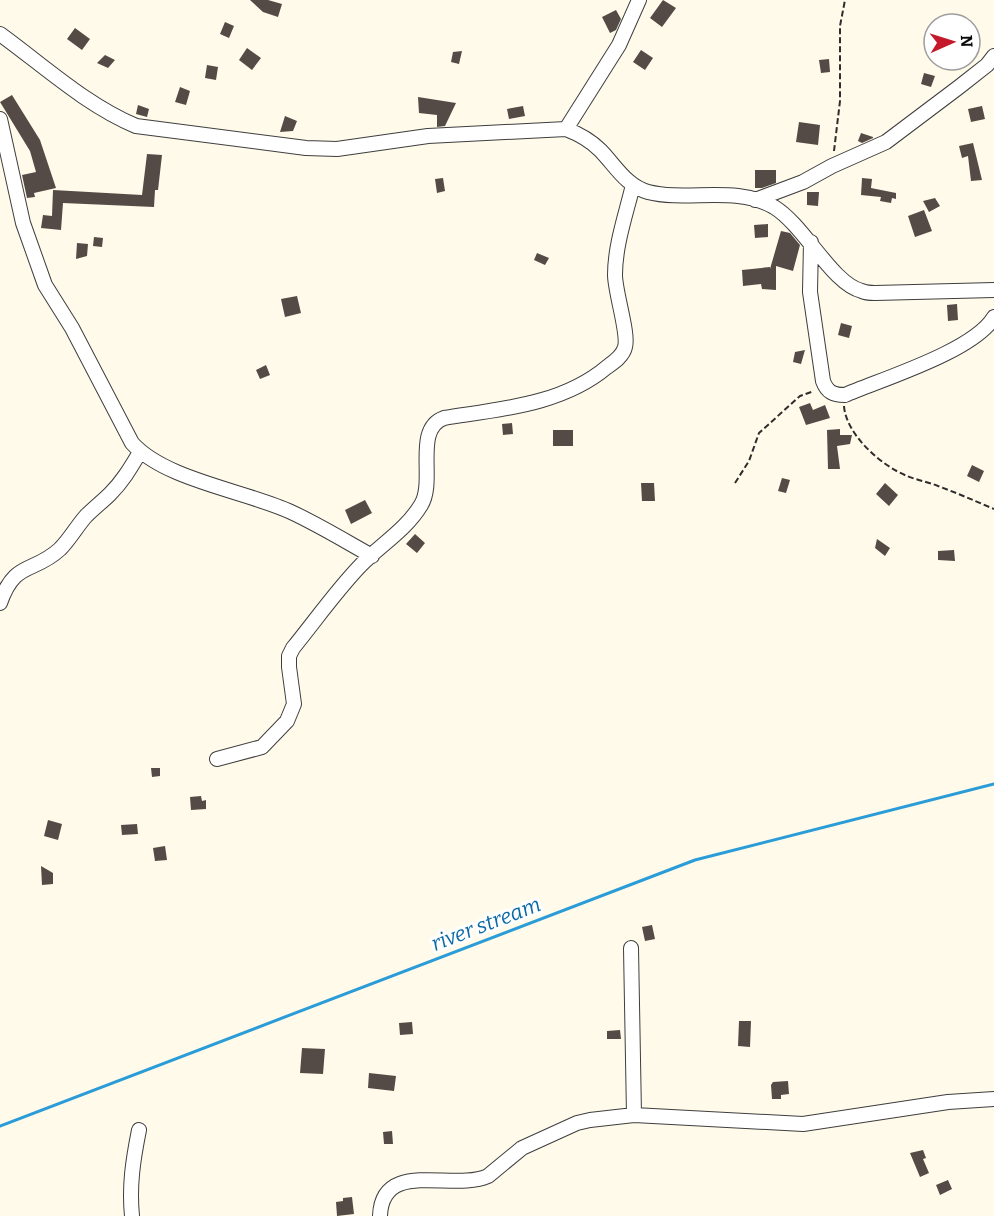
<svg xmlns="http://www.w3.org/2000/svg" width="994" height="1216" font-family="Bitter,serif">
<style>
.lines{fill:none;stroke-linecap:round;stroke-linejoin:round}
.stream{stroke:#2a9cd8;stroke-width:3}
.building{fill:#544b46}
.minor-casing{stroke:#3e3e3e;stroke-width:16}
.path{stroke:#2d2d2d;stroke-width:2;stroke-dasharray:6 3;stroke-linecap:butt}
.minor{stroke:#fff;stroke-width:14}
.labels{text-anchor:middle;stroke-width:6;stroke-linejoin:round;paint-order:stroke}
.water-label{font-size:21px;font-style:italic;fill:#0b6aa6;stroke:#fff}
</style>
<rect width="100%" height="100%" fill="#fffae9"/>
<g class="lines">
<path class="stream" d="M0 1126 695 860 994 784"/>
</g>
<path class="building" d="M250 0H268L282 4 278 17 263 12Z
M663 0 676 8 662 27 650 18Z
M616 10 621 19 616 30 610 33 602 17Z
M225 22 234 26 229 38 220 34Z
M75 28 90 39 82 50 67 39Z
M247 48 261 58 252 70 239 60Z
M641 50 653 58 645 70 633 62Z
M462 51 459 64 451 62 453 52Z
M105 55 115 60 108 68 97 63Z
M829 59 830 72 821 73 819 60Z
M207 65 218 67 216 80 205 78Z
M924 73 935 76 931 87 921 84Z
M180 87 190 91 186 105 175 102Z
M12 95 40 140 56 188 34 193 35 197 27 198 22 175 36 172 30 151 0 102Z
M418 97 456 103 445 126 437 127V115L419 113Z
M138 105 149 109 147 117 136 114Z
M523 106 525 116 509 119 507 109Z
M982 106 985 119 971 122 968 109Z
M285 116 297 121 293 131 280 132Z
M799 122 820 125 818 145 796 142Z
M861 133 873 137V138L862 143 858 141Z
M973 143 982 180 971 181 968 156 962 158 959 146Z
M147 154 162 155 158 190H155L154 207 63 203 61 230 41 228 43 215 52 216 53 190 142 195Z
M755 170H776V183L762 188H755Z
M443 178 445 191 437 193 435 179Z
M862 178 872 179 871 188 896 193V199L892 198 891 203 880 201 881 197 861 195Z
M807 192H819L818 206 807 205Z
M935 198 940 206 929 212 923 201Z
M924 210 932 231 915 237 908 216Z
M768 224V237L755 238 754 225Z
M781 231 790 233 800 245 793 271 776 266V290L762 289 761 284 743 286 742 270 770 267V269Z
M94 237 103 238 102 247 93 246Z
M77 243 88 244 87 256 76 259Z
M537 253 549 258 545 265 534 260Z
M297 296 301 313 285 317 281 299Z
M957 304 958 320 948 321 947 305Z
M841 323 852 326 849 338 838 335Z
M805 350 801 364 793 362 795 352Z
M266 365 270 375 260 379 256 370Z
M810 403 813 410 825 405 830 418 806 425 799 407Z
M512 423 513 434 503 435 502 424Z
M840 429V435H852L850 444 837 446 840 469H828L827 430Z
M553 430H573V446H553Z
M972 465 984 471 979 482 967 476Z
M782 478 790 480 786 493 778 491Z
M641 483H654L655 501H642Z
M885 483 898 495 889 506 876 494Z
M365 500 372 513 351 524 345 510Z
M415 534 425 543 417 553 406 544Z
M877 539 890 548 885 556 875 548Z
M954 550 955 561 938 560V551Z
M151 768H160V776L152 777Z
M201 796 202 801 206 800V809L191 810 190 797Z
M48 820 62 824 58 840 44 836Z
M137 824 138 834 122 835 121 825Z
M165 846 167 860 155 861 153 848Z
M41 866 53 873V884L42 885Z
M652 925 655 939 645 941 642 927Z
M739 1021H751L750 1047 738 1046Z
M412 1022 413 1034 400 1035 399 1023Z
M620 1030 621 1039H607V1031Z
M302 1048 325 1049 323 1074 300 1073Z
M369 1073 396 1076 394 1091 368 1088Z
M788 1081 789 1094 781 1095V1099H772L771 1085 773 1082Z
M392 1131 393 1144H384L383 1132Z
M923 1150 926 1158 923 1159 929 1173 920 1177 910 1153Z
M948 1180 952 1189 940 1195 936 1185Z
M352 1197 354 1214 337 1216 336 1202 343 1201V1198Z"/>
<g class="lines">
<defs>
<path id="minor" d="M0 34C44 66 86 105 136 126L306 148 337 149 428 136 566 129C579 134 590 140 600 150 615 165 626 186 648 192 688 202 736 185 774 207 805 226 832 284 862 291 866 293 871 293 875 293L994 290
M0 119 23 223 45 285 72 328 132 443C165 480 246 491 291 512 319 525 345 541 372 556
M566 129 619 45 639 0
M755 200 803 182 832 166 886 142 959 87 987 65 994 56
M811 242 810 292 823 381C827 392 833 395 845 395 882 379 974 351 994 317
M0 603C15 560 33 574 60 549 70 539 77 526 86 516 94 508 103 501 110 494 123 481 131 467 140 452
M217 759 262 747 287 721 294 704 289 667V656L293 648C315 621 336 591 360 566 380 545 405 531 421 505 436 481 413 429 444 418 500 409 562 405 607 367 614 362 623 356 625 347 629 334 615 292 615 275 615 245 626 214 633 185
M631 948 634 1115
M132 1216C129 1186 133 1160 139 1130
M380 1216C382 1158 453 1192 488 1176L522 1148 577 1123 590 1120 634 1115 803 1124 948 1102 994 1099"/>
</defs>
<use href="#minor" class="minor-casing"/>
<path class="path" d="M834 151 840 101V26L845 0
M844 406C846 435 882 466 907 476 917 480 928 482 938 486 957 493 975 501 994 509
M735 483 749 461 759 433 800 396 814 391"/>
<use href="#minor" class="minor"/>
</g>
<g class="labels">
<g class="water-label">
<text transform="translate(486 924) rotate(-21)" y="7">river stream</text>
</g>
</g>
<g transform="translate(952 42) rotate(87)"><circle r="28" fill="#ffffff" stroke="#9d9d9d" stroke-width="1.5"/>
<path d="M0-4.5L10 22L0 15L-10 22Z" fill="#c5182a"/>
<text y="-9" font-size="16" font-weight="bold" text-anchor="middle" fill="#0b0b0b">N</text>
</g>
</svg>
